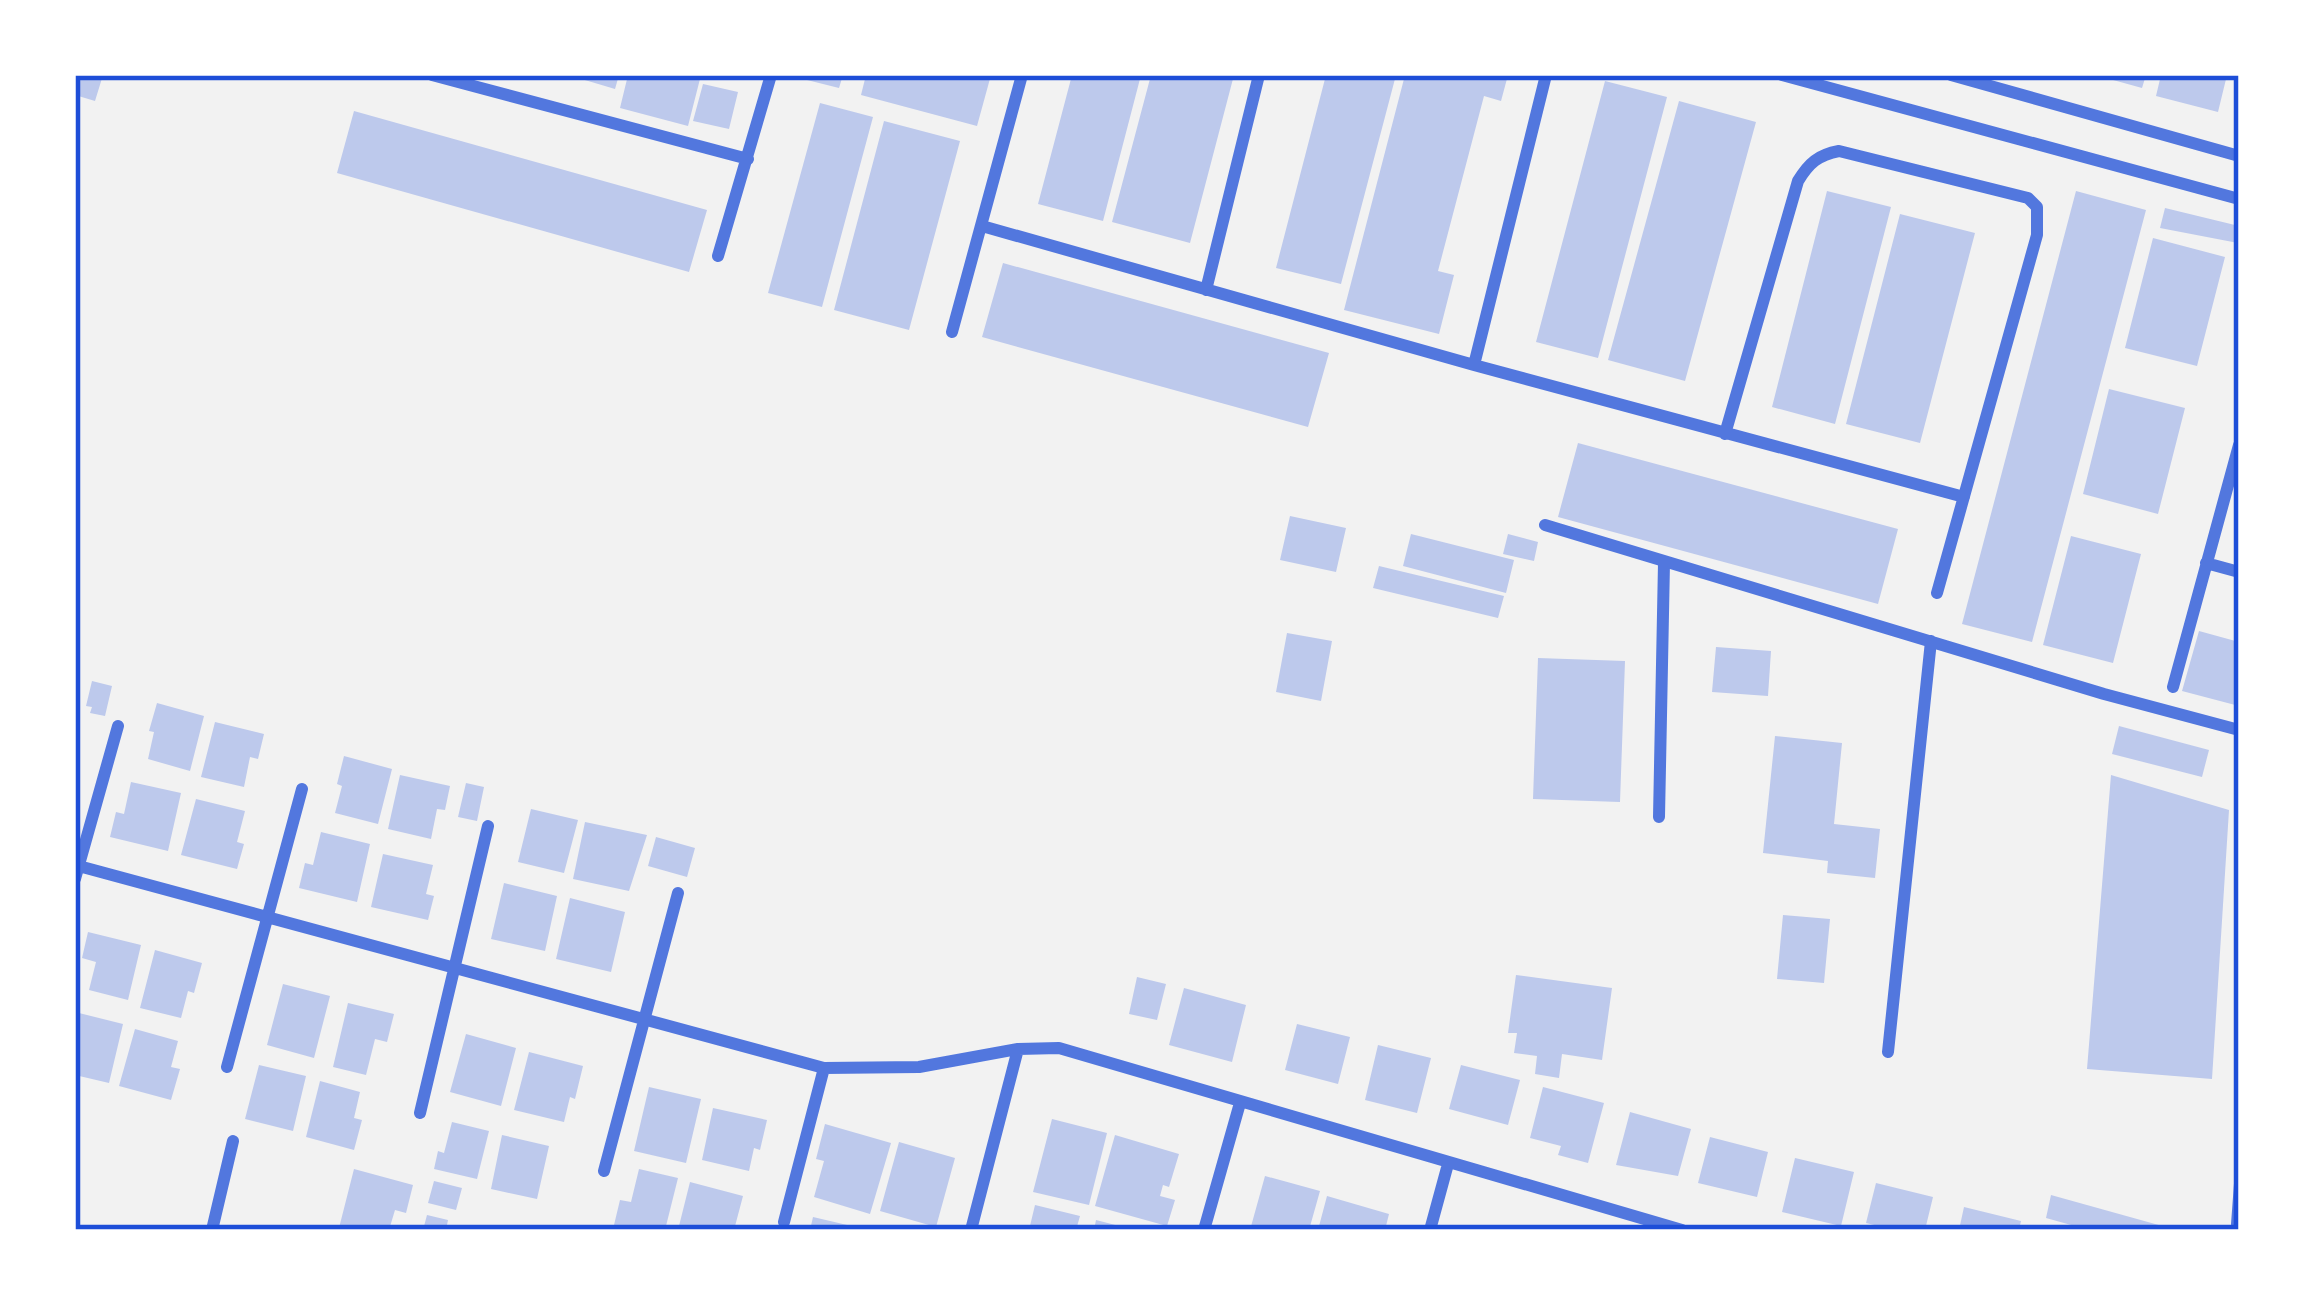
<svg xmlns="http://www.w3.org/2000/svg" width="2314" height="1305" font-family="'Roboto Condensed',sans-serif">
<style>
.building{fill:#bdc9ec}
.lines{fill:none;stroke-linecap:round;stroke-linejoin:round}
.service{stroke:#5277de;stroke-width:8}
.minor{stroke:#5277de;stroke-width:12}
.neatline{fill:none;stroke:#1d4ed8;stroke-width:4.5}
</style>
<rect width="100%" height="100%" fill="#f2f2f2"/>
<path class="building" d="M75 75H103L95 101 75 95Z
M568 75H619L615 89Z
M628 75H701L688 126 620 108Z
M804 75H843L839 88 803 79Z
M866 75H991L977 126 861 95Z
M1072 75H1141L1103 221 1038 204Z
M1151 75H1234L1190 243 1112 222Z
M1326 75H1396L1341 284 1276 268Z
M1405 75H1508L1501 101 1484 96 1438 271 1454 275 1439 334 1344 310Z
M2095 75H2146L2142 88Z
M2161 75H2227L2218 112 2156 96Z
M1605 81 1667 97 1598 358 1536 342Z
M703 84 738 92 729 129 693 121Z
M1679 101 1756 122 1685 381 1608 360Z
M820 103 873 117 822 307 768 293Z
M354 111 707 210 689 272 337 173Z
M884 121 960 141 909 330 834 310Z
M1827 191 1891 207 1835 424 1772 407Z
M2076 191 2146 210 2032 642 1962 624Z
M2165 208 2239 226 2238 243 2160 228Z
M1900 214 1975 233 1920 443 1846 424Z
M2153 238 2225 257 2197 366 2125 348Z
M1003 263 1329 353 1308 427 982 337Z
M2109 389 2185 408 2158 514 2083 494Z
M1578 443 1898 529 1878 604 1558 517Z
M1290 516 1346 528 1336 572 1280 560Z
M1411 534 1514 560 1506 593 1403 566Z
M1508 534 1538 542 1534 561 1503 554Z
M2071 536 2141 554 2113 663 2043 645Z
M1379 566 1504 596 1498 618 1373 588Z
M2199 631 2239 642V706L2182 691Z
M1287 633 1332 641 1321 701 1276 692Z
M1716 647 1771 651 1768 696 1712 692Z
M1538 658 1625 661 1620 802 1533 799Z
M92 681 112 686 105 716 90 713 92 707 86 706Z
M157 703 204 716 190 771 148 759 154 732 149 731Z
M215 722 264 734 258 759 250 757 244 787 201 777Z
M2119 726 2209 750 2202 777 2112 754Z
M1775 736 1842 743 1834 824 1880 829 1875 878 1827 873 1828 861 1763 853Z
M344 756 392 769 378 824 335 813 342 786 337 784Z
M400 775 450 786 445 810 437 809 431 839 388 829Z
M2111 775 2229 810 2212 1079 2087 1069Z
M131 782 181 793 168 851 110 837 116 812 124 814Z
M466 783 484 787 477 821 458 817Z
M196 799 245 811 237 842 244 844 237 869 181 855Z
M531 809 578 820 564 873 518 862Z
M585 822 647 835 629 891 573 879Z
M321 832 370 844 357 902 299 888 305 863 313 865Z
M656 837 695 848 687 877 648 866Z
M383 854 433 865 426 894 434 896 428 920 371 907Z
M504 883 557 896 545 951 491 939Z
M570 898 625 912 611 972 556 959Z
M1783 915 1830 919 1824 983 1777 979Z
M88 932 141 945 128 1000 89 990 96 962 82 958Z
M155 950 202 963 194 993 188 991 181 1018 140 1008Z
M1516 975 1612 988 1602 1060 1562 1054 1559 1078 1535 1074 1537 1056 1514 1053 1517 1033H1508Z
M1137 977 1166 984 1157 1020 1129 1014Z
M283 984 330 996 314 1058 267 1045Z
M1184 988 1246 1005 1232 1062 1169 1045Z
M348 1003 394 1014 387 1042 375 1039 366 1075 333 1067Z
M79 1013 123 1024 109 1083 75 1075Z
M1297 1024 1350 1037 1338 1084 1285 1070Z
M135 1029 178 1041 171 1067 180 1069 171 1100 119 1086Z
M466 1034 516 1048 501 1106 450 1092Z
M1378 1045 1431 1058 1417 1113 1365 1100Z
M529 1052 583 1066 575 1099 570 1097 564 1122 514 1110Z
M259 1065 306 1076 293 1131 245 1119Z
M1461 1065 1520 1080 1508 1125 1449 1109Z
M320 1081 360 1092 354 1118 362 1120 354 1150 306 1137Z
M649 1087 701 1099 686 1163 634 1151Z
M1543 1087 1604 1103 1588 1163 1558 1155 1561 1146 1530 1138Z
M713 1108 767 1120 760 1150 754 1148 749 1171 702 1160Z
M1630 1112 1691 1129 1678 1176 1616 1165Z
M1052 1119 1107 1133 1089 1205 1033 1192Z
M452 1122 489 1131 477 1179 434 1169 438 1151 444 1153Z
M825 1124 891 1143 870 1214 814 1197 824 1161 816 1159Z
M502 1135 549 1146 537 1199 491 1189Z
M1115 1135 1179 1154 1169 1187 1163 1185 1160 1196 1175 1200 1167 1226 1095 1206Z
M1710 1137 1768 1152 1757 1197 1698 1183Z
M899 1142 955 1158 936 1227 880 1211Z
M1795 1158 1854 1172 1841 1226 1782 1212Z
M354 1169 413 1185 406 1213 395 1210 389 1230 339 1228Z
M639 1169 678 1178 665 1230 614 1225 620 1200 631 1202Z
M1265 1176 1320 1191 1309 1230H1250Z
M434 1181 462 1188 456 1210 428 1203Z
M690 1182 743 1196 734 1230H678Z
M1876 1183 1933 1197 1925 1230H1895L1866 1223Z
M2051 1195 2173 1229V1230H2089L2046 1218Z
M1327 1196 1389 1214 1385 1230H1318Z
M1035 1205 1080 1216 1076 1230H1029Z
M1964 1207 2021 1221 2019 1230H1959Z
M427 1215 448 1220 446 1230H423Z
M813 1217 860 1228V1230H810Z
M1096 1220 1127 1228V1230H1094Z"/>
<g class="lines">
<path class="service" d="M2235 1224 2239 1170"/>
<path class="minor" d="M432 75 748 159
M1782 75 2239 199
M1951 75 2239 156
M982 226 1474 365 1964 497
M718 256 771 75
M1206 290 1259 75
M952 332 1022 75
M1474 365 1546 75
M1725 434 1798 181C1809 163 1818 155 1839 151L2028 198 2037 207V235L1937 593
M1545 525 2104 694 2239 730
M2206 563 2239 572
M2173 687 2239 445
M1659 817 1664 563
M75 865 824 1068 919 1067 1018 1049 1059 1048 1682 1230
M75 879 118 726
M1888 1052 1931 641
M227 1067 302 789
M420 1113 488 826
M604 1171 678 893
M784 1222 824 1068
M212 1230 233 1141
M971 1230 1018 1049
M1204 1230 1240 1103
M1430 1230 1448 1164"/>
</g>
<rect width="2314" height="1305" fill="none" stroke="#ffffff" stroke-width="156"/>
<rect x="78" y="78" width="2158" height="1149" class="neatline"/>
</svg>
